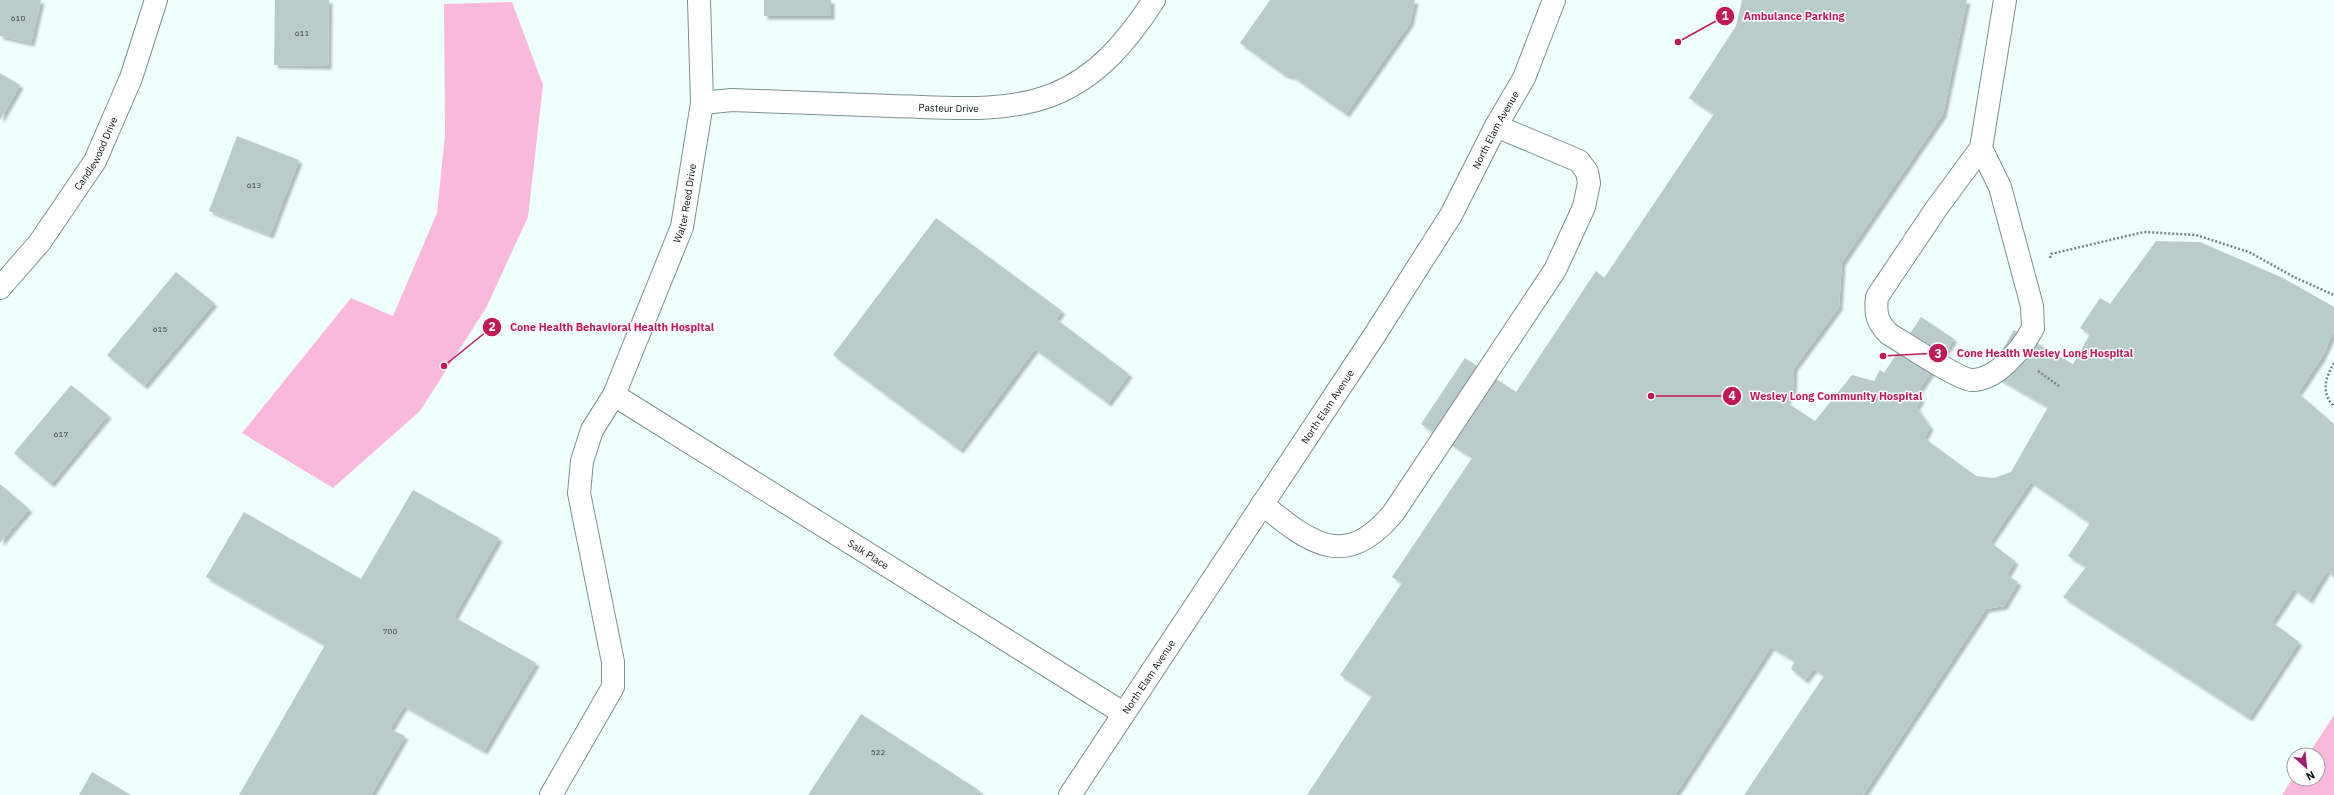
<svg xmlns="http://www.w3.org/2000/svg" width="2334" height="795" font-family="'IBM Plex Sans',sans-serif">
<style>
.green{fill:#fab9dc}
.building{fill:#b9cccb;filter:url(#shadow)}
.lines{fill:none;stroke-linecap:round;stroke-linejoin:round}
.minor-casing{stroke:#7d908e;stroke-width:24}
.path{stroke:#788383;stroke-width:2.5;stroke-dasharray:2 2;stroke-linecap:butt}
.minor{stroke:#fff;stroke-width:22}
.labels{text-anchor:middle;stroke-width:3;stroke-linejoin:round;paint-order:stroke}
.number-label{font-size:8px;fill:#364040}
.street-label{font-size:10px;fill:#0b1212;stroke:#fff}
.leader{fill:none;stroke:#c2185b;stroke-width:1.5}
.callout-dot{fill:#c2185b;stroke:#fff;stroke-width:1.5}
.mark-label{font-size:12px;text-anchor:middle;font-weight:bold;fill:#fff}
.callout-label{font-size:11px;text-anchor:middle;font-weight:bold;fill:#c2185b;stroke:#fff;stroke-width:3;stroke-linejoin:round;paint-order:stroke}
</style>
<defs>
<filter id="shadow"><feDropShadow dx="3.5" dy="3.5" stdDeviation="1" flood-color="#0004"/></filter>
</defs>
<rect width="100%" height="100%" fill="#effffe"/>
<path class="green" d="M512 2 543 85 528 217 486 308 420 411 333 488 242 433 351 298 393 316 437 213 445 135 444 4Z
M2334 715V795H2282L2294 776V779H2318V755H2308Z"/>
<path class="building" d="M0 0H41L31 43 0 36Z
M275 0H329L328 66 274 65Z
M764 0H831V16H764Z
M1270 0H1415L1410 23 1346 114 1294 77 1283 74 1240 43Z
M1742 0H1967L1943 114 1842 262 1839 307 1794 368 1793 391 1786 402 1815 421 1852 375 1874 381 1880 370 1884 373 1921 317 1954 339 1916 394 1921 399 1916 407 1930 427 1924 438 1976 476 1994 478 2011 472 2048 407 1989 373 2014 330 2073 364 2090 334 2080 328 2100 298 2110 304 2156 241 2200 242 2283 278 2334 307V331L2322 357 2298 393 2334 424V576L2327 571 2309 600 2294 589 2272 622 2299 642 2249 718 2063 597 2086 567 2068 556 2090 523 2031 482 1990 542 2015 561 2007 575 2018 582 2004 606 1986 609 1863 795H1744L1824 676 1814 669 1805 680 1791 669 1795 661 1771 647 1675 795H1307L1372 696 1340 675 1402 583 1392 577 1472 458 1421 424 1465 358 1516 392 1596 271 1604 278 1714 114 1689 98 1736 26Z
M0 73 20 85 0 120Z
M237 136 299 160 270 235 209 211Z
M936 218 1062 311 1056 319 1129 374 1108 403 1035 349 960 450 833 355Z
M176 272 214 303 144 386 107 355Z
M71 385 108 415 51 484 14 453Z
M0 484 29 509 0 543Z
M413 490 499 538 454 617 536 663 484 751 404 706 390 729 405 736 371 795H239L325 645 206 577 244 512 361 579Z
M861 714 980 791 977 795H808Z
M92 772 131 795H79Z"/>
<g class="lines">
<defs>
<g id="minor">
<path id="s1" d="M702 103 732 100C785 102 839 104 892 106 944 107 1003 114 1052 95 1098 77 1128 40 1154 0"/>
<path d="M1981 148 2000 187 2032 306 2033 328C2022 349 1997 380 1972 380 1959 380 1903 342 1889 334 1877 322 1875 314 1877 297L1936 209 1981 148 2005 0"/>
<path id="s2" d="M0 288 40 242 95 161 131 78 156 0"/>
<path id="s3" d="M614 395 1123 713"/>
<path d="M1262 504C1311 544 1346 571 1394 512L1555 270 1584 207 1589 183 1587 172 1579 161 1496 126"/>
<path id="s4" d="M551 795 613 687V662L579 493 582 461 592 430 614 395 682 227 702 103 699 0"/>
<path id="s5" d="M1070 795 1374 336 1451 215 1496 126 1524 78 1554 0"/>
</g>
</defs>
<use href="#minor" class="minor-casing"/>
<path class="path" d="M2050 258 2051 254 2144 232 2196 235 2249 252 2294 277 2334 295
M2334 363C2326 377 2320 393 2334 406
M2038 371 2059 386"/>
<use href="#minor" class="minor"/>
</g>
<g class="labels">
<g class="number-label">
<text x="18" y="21">610</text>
<text x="302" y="36">611</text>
<text x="254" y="188">613</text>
<text x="160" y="332">615</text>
<text x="61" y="437">617</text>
<text x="390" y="634">700</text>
<text x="878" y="755">522</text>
</g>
<g class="street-label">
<text dy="4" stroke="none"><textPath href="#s1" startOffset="247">Pasteur Drive</textPath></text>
<text dy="4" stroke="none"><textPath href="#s5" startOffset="790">North Elam Avenue</textPath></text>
<text dy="4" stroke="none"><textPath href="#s2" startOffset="166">Candlewood Drive</textPath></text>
<text dy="4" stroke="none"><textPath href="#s4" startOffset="633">Walter Reed Drive</textPath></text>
<text dy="4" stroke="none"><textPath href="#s5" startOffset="466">North Elam Avenue</textPath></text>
<text dy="4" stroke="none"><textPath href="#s3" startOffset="300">Salk Place</textPath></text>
<text dy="4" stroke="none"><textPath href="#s5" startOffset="142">North Elam Avenue</textPath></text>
</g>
</g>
<path class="leader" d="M1678 42L1725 16M444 366L492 327M1883 356L1938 353M1651 396L1732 396"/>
<g class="callout-dot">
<circle cx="1678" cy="42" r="4"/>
<circle cx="444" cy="366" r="4"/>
<circle cx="1883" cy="356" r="4"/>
<circle cx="1651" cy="396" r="4"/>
<circle cx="1725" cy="16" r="10"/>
<circle cx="492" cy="327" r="10"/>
<circle cx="1938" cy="353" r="10"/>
<circle cx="1732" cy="396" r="10"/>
</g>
<g class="mark-label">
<text x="1725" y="20">1</text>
<text x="492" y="331">2</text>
<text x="1938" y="358">3</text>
<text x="1732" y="400">4</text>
</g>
<g class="callout-label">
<text x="1794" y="20">Ambulance Parking</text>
<text x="612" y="331">Cone Health Behavioral Health Hospital</text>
<text x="2045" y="357">Cone Health Wesley Long Hospital</text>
<text x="1836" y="400">Wesley Long Community Hospital</text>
</g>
<g transform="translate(2306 767) rotate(153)"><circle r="19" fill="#ffffff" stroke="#9da0a0"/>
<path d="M0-3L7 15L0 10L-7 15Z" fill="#9e1f73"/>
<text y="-6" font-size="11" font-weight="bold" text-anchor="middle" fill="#0b1212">N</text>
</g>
</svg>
